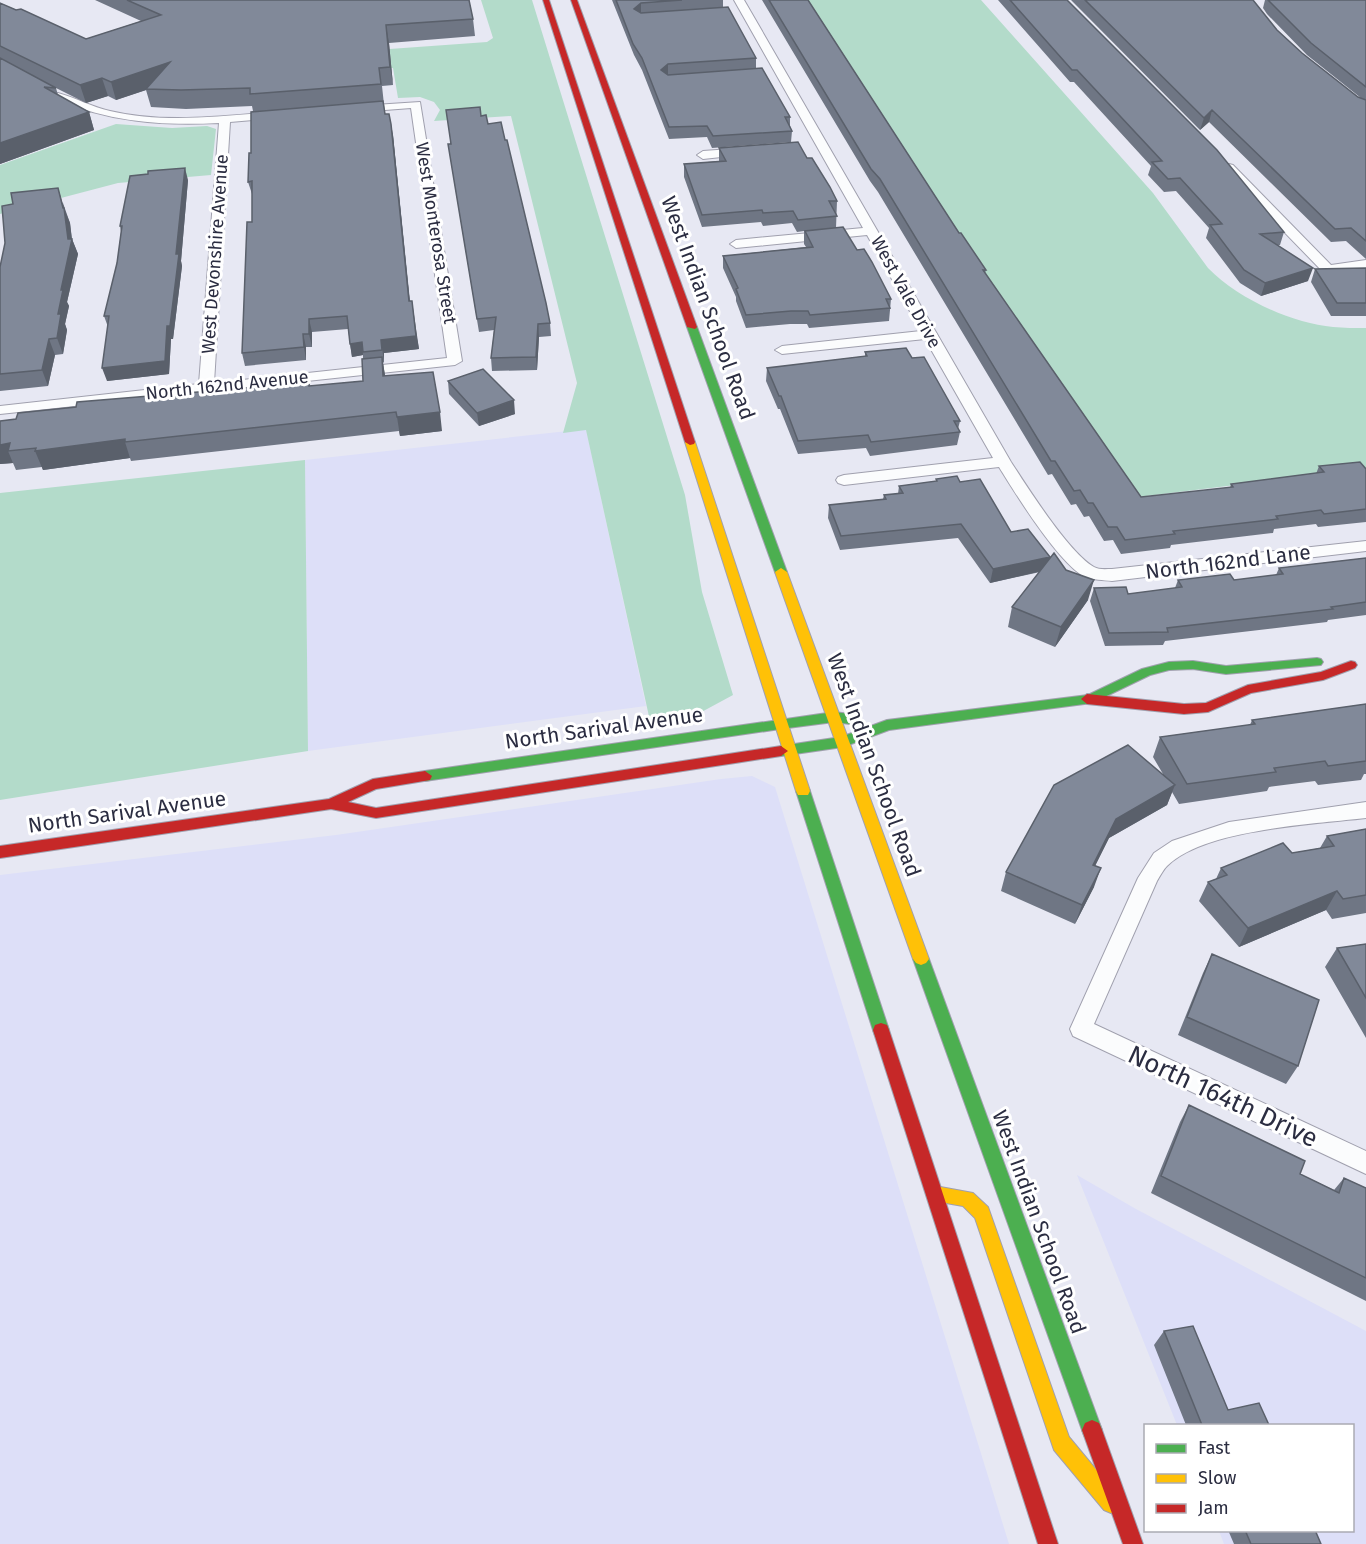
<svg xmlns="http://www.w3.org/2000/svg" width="1366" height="1544" font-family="'Fira Sans',sans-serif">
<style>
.built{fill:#dddff8}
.green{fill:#b3dbca}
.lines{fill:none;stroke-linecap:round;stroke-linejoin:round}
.street-casing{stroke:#a0a0ae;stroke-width:2}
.fast-casing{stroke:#a0a0ae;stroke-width:2}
.slow-casing{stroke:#a0a0ae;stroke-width:2}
.jam-casing{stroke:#a0a0ae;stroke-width:2}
.street{fill:#fbfcfd;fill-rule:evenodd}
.fast{fill:#4caf50;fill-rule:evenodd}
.slow{fill:#ffc107;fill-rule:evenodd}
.jam{fill:#c62828;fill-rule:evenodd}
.wall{fill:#6f7684}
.shaded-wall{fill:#5a606b}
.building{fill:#818999;stroke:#5a606b;stroke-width:1.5}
.labels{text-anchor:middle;stroke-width:6;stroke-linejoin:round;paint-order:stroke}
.far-street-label{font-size:18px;fill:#2b2d41;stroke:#fff}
.street-label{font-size:21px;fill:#2b2d41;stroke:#fff}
.near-street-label{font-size:26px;fill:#2b2d41;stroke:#fff}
</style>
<rect width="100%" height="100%" fill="#e7e8f3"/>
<path class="built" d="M586 429 646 706 308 751 305 460Z
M752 776 775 787 1009 1544H0V875L336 835 721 779Z
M1077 1175 1136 1209 1366 1331V1544H1224L1219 1531 1352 1530V1426L1177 1425Z"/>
<path class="green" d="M481 0H532L685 495 702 592 733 695 696 715 650 721 586 430 563 433 577 383 511 116 434 121 440 110 434 102 420 97 398 98 393 68 212 81 208 62 487 42 493 38Z
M805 0H981L1153 193 1208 268C1237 298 1291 323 1333 327 1344 328 1355 328 1366 328V469L1138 497 1091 434Z
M116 124 172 128 207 126 216 129 211 175 118 183 0 214V165Z
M305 460 308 751 0 800V493Z"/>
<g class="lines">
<defs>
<path id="street" d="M734 0H744L1011 462C1028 488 1069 553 1094 567 1099 570 1106 569 1112 569L1366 541V551L1112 581C1103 580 1093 580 1085 577 1059 564 1015 493 999 467L844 485 838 483 836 480 838 477 844 475 993 458 925 339 782 354 775 350 782 346 921 331 867 235 736 248 730 244 736 240 863 228Z
M58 93C76 98 92 107 110 111 164 124 222 116 276 112L282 115 276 118 230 122 214 383 447 358 411 108 359 112 353 109 359 106 420 102 462 361 455 365 0 414V406L199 384 219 123C161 126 108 122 54 98V94Z
M745 148 749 150V154L703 159 697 155 703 151Z
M1229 164 1233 165 1331 265 1366 260V268L1323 272 1225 171V165Z
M1366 802V818C1315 824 1204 829 1167 866 1163 870 1160 876 1157 881L1094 1024 1366 1151V1174L1073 1036 1070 1029 1138 878 1154 853 1172 841 1229 822Z"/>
<path id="fast" d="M692 324 697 327 787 572 785 575H777L775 572 687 327Z
M1317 658 1321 659 1323 662 1321 665 1226 674 1193 669 1169 670 1150 675 1092 703 889 730 843 747 781 756 774 751 781 746 841 737 887 720 1088 695 1142 669 1169 662 1193 661 1226 666Z
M834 712 850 714 857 719 850 724 834 722 780 729 425 781 418 776 425 771Z
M803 786 808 787 810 791 889 1030 887 1035 881 1037 875 1035 873 1030 796 791 798 787Z
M921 953 926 955 929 959 1102 1430 1099 1437 1092 1440 1085 1437 1082 1430 913 959 916 955Z"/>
<path id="slow" d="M690 439 695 442 810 791 808 795H798L796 791 685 442Z
M781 568 787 572 929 959 926 963 921 965 916 963 913 959 775 572Z
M935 1186 973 1193 988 1207 1069 1437 1118 1496 1121 1503 1118 1510 1111 1513 1104 1510 1054 1450 975 1218 963 1206 929 1200 926 1194 929 1188Z"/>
<path id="jam" d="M543 0H549L695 442 694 444 690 445 685 442Z
M571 0H577L697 327 695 329 687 327Z
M1351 661 1355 662 1357 665 1355 668 1323 680 1251 693 1208 712 1184 714 1087 704 1081 699 1087 694 1184 704 1206 703 1248 685 1321 672Z
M781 746 788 751 781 756 376 818 331 809 0 858V846L329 799 373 779 425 771 432 776 430 780 376 789 348 802 376 808Z
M881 1023 887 1025 889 1030 1058 1544H1038L873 1030 875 1025Z
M1092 1420 1099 1423 1102 1430 1143 1544H1123L1082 1430 1085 1423Z"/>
</defs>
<use href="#street" class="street-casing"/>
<use href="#fast" class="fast-casing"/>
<use href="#slow" class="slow-casing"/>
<use href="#jam" class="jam-casing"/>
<use href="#street" class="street"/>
<use href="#fast" class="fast"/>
<use href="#slow" class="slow"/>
<use href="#jam" class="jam"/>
</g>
<path class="wall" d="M95 0H469L473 19 475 36 389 43 393 85 382 86 385 114 393 135 410 301 419 349 384 353V362L383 363 385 376 442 431 400 436 399 431 131 461 130 458 43 470 42 467 16 470 13 463 0 464V421L258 387 309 379 310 386 363 381V355L352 357 348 329 312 332V347H306V360L245 366 242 353 252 222V194L248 182 251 153 253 111 252 106 186 109 151 107 146 90 116 100 108 96 86 103 56 88 58 95 89 112 94 130 0 164V3L86 39 141 21Z
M612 0H723V7L756 58V68L790 117V126L792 131 791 142 712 148 707 137 669 139 642 70 634 55Z
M762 0H808L959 233 986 270 985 273 1141 497 1230 488 1231 484 1316 474 1319 466 1366 469V522L1318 527 1316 524 1274 529 1273 533 1171 545 1170 548 1121 554 1113 540 1104 541 1089 516 1084 517 1076 504 1071 505 1052 474 1048 475 878 192 870 181Z
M998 0H1067L1284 232 1280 245H1278L1308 281 1261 296 1240 283 1206 238 1209 228 1176 191 1164 192 1148 175 1151 166 1074 82H1070Z
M1071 0H1253L1277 30 1302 53 1358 97 1361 98 1307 55 1267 14 1263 8 1265 0H1366V259L1346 241 1331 242 1209 122 1200 130Z
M481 116 488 124 550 323 551 336 539 337 537 370 492 371 491 358 494 330 479 332 448 144H451Z
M719 148 807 158 837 201 836 228 857 250 891 299 889 321 809 328 807 324H790L746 328 736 301V297L723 268V256L806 247 804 244V231L797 232 792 223 763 226 761 222 702 227 684 177V164L719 161Z
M188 180 181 261 182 266 173 339H171L169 374 107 381 108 327 104 316 117 263 121 232 120 226Z
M63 203 70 223 72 239 78 254 67 302 69 306 65 324 67 330 63 354 55 355 48 386 0 391V267Z
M1366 268V316H1331L1311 282 1315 269Z
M865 352 912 358 960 421 958 429 960 432 957 445 870 456 866 448 798 454 780 409H778L766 381 767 368 865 356Z
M448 381 515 414 479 426 449 394Z
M936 479 960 482 1011 532 1050 557 1049 559 1088 600 1055 647 1008 627 1012 607 1040 572 990 583 958 538 840 550 828 518 829 505 883 499 884 495 898 494 899 486 936 482Z
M1366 558V615L1328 620 1327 622 1165 641 1163 645 1105 646 1090 601 1094 588 1128 594 1175 588 1178 580H1234L1276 575 1279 568Z
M1366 704V774H1364L1361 780 1318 785 1315 781 1269 787 1267 791 1179 804 1172 792 1167 805 1109 838 1095 866 1094 887 1075 924 1001 891 1006 872 1163 774 1153 757 1160 737 1250 725 1252 720Z
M1366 829V913L1332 919 1326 910 1239 947 1199 901 1208 882 1216 879 1221 868 1292 853 1320 848 1327 836Z
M1366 944V1038L1325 967 1337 948Z
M1212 954 1298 1066 1286 1084 1178 1035 1203 973Z
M1189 1105 1300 1174 1334 1190 1344 1178 1366 1188V1301L1151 1193 1180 1122Z
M1164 1331 1228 1410 1269 1425H1186L1154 1345Z
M1228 1530H1315L1321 1544H1234Z"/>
<path class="shaded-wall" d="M641 3V14L634 9Z
M386 25 389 43 393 85 390 67Z
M170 62 146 89V90L116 100 111 82Z
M668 64V76L661 70Z
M102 78 108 96 86 103 80 85Z
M1212 110 1209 122 1200 130 1204 118Z
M89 112 94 130 0 164V143Z
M391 124 393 135 411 314 409 301Z
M185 168 188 180 181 261 182 266 173 339H171L169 374 107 381 102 368 167 326 176 254Z
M58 188 65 211 64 208 70 223 72 241V239L78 254 67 302 69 306 65 324 67 330 63 354 57 338 61 290 68 239Z
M1313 268 1308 281 1261 296 1265 283Z
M412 301 419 349 384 353V362L381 340Z
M309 319 312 332V347L309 334Z
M538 324 539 337 537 370 536 357Z
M303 334 306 347V360L304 347Z
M49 339 55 355 48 386 42 370Z
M362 342 363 355 352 357 350 344Z
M382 357 385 375 386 394 383 376Z
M514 400 515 414 479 426 477 413Z
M440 412 442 431 400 436 397 417Z
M125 439V442L130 458 43 470 35 451Z
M10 443 8 451 13 463 0 464V445Z
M1050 557 1046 570 990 583 993 569Z
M1094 580 1088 600 1055 647 1061 627Z
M1175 785 1167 805 1109 838 1086 884 1093 865 1116 819Z
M1101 868 1094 887 1075 924 1082 905Z
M1337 891 1326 910 1239 947 1248 928Z"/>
<path class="building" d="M127 0H469L473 19 386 25 390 67 379 68 381 84 250 94V88L181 90 146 89 170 62 111 82 102 78 80 85 0 46V3L16 10 21 9 86 39 161 15Z
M616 0H682L641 3 634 9 641 13 728 7 756 58 668 64 661 70 668 75 762 68 790 117H785L792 131 713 136 707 126 669 127 642 58 633 44Z
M769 0H808L959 233H961L986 270H983L1141 497 1233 487 1231 484 1324 472 1319 466 1360 462 1366 469V509L1324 514 1321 510 1276 516 1278 519 1173 531 1175 534 1125 540 1117 527H1108L1093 503H1088L1080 490 1074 491 1055 461H1051L880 179 871 169Z
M1010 0H1067L1217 150 1284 232 1260 234 1313 268 1265 283 1244 270 1210 225 1222 224 1180 178 1168 179 1152 162 1162 161 1077 70H1072Z
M1085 0H1253L1277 30 1302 53 1358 97 1366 100V241L1351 228 1335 229 1212 110 1204 118Z
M1268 0H1366V87L1311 43Z
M0 58 56 88 44 87 89 112 0 143Z
M383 101 385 114H389L391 124 409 301H412L416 336 381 340 382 350 363 352 362 342 350 344 347 316 309 319V334H303L304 347 242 353 247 222H252V181L248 182 249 153H251V112Z
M480 107 481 116 486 115 488 124 501 122 505 140H507L546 303 550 323 538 324 536 357 491 358 496 317 477 319 448 144H451L446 110Z
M798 142 807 158H812L830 187 837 201H829L837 216 798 220 793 211 763 213 762 210 702 215 684 164 726 161 719 148Z
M185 168 176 254H179L170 326H167L165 361 102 368 109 316H104L117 263 122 226H120L130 176 148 174V171Z
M58 188 63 208H64L68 239H72L61 290H63L58 314H61L57 338 49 339 42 370 0 374V267L5 243 2 206 13 204 11 193Z
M843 227 857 250 864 249 872 262 891 299H886L890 308 810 315 808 311H791L746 315 736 289 738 288 723 256 813 247 805 231Z
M1366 268V303H1337L1315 269Z
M906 348 912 358 924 357 960 421H954L960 432 871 442 868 435 798 441 781 396H779L767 368 867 356 865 352Z
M382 357 383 376 433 372 440 412 397 417 396 412 125 442V439L35 451 36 448 8 451 10 443 0 445V421L16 419 18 413 76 407 77 402 258 387 259 383 309 379V386L363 381 362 359Z
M483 369 514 400 477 413 448 381Z
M957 476 960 482 980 479 1011 532 1028 529 1050 557 993 569 961 524 841 536 829 505 886 499 884 495 903 493 899 486 937 481 936 479Z
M1054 553 1066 570 1094 580 1061 627 1012 607Z
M1366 558V602L1331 607 1333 609 1167 628 1168 632 1109 633 1094 588 1126 587 1128 594 1182 587 1178 580 1230 574 1234 580 1283 574 1279 568Z
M1366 704V761L1328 766 1325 761 1274 768 1276 772 1187 784 1160 737 1255 724 1252 720Z
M1128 745 1175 785 1116 819 1093 865 1101 868 1082 905 1006 872 1054 785Z
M1366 829V895L1343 899 1337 891 1248 928 1208 882 1227 875 1221 868 1283 843 1292 853 1334 846 1327 836Z
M1366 944V998L1337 948Z
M1212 954 1319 1000 1298 1066 1187 1017Z
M1189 1105 1305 1161 1300 1174 1339 1193 1344 1178 1366 1188V1278L1161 1176Z
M1193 1326 1228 1410 1259 1403 1269 1425H1202L1164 1331Z
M1245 1530H1315L1321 1544H1251Z"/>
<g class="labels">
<g class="far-street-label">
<text transform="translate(436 233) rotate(81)" y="6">West Monterosa Street</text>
<text transform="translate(215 254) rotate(-86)" y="6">West Devonshire Avenue</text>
<text transform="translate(906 292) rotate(61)" y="6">West Vale Drive</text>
<text transform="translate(227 385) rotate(-6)" y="6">North 162nd Avenue</text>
</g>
<g class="street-label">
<text transform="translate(708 308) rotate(70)" y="7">West Indian School Road</text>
<text transform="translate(1228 562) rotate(-7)" y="7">North 162nd Lane</text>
<text transform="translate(604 728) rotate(-8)" y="7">North Sarival Avenue</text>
<text transform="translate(874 765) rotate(70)" y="7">West Indian School Road</text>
<text transform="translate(127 812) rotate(-8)" y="7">North Sarival Avenue</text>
<text transform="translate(1039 1222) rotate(70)" y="7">West Indian School Road</text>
</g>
<g class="near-street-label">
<text transform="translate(1223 1096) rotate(25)" y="9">North 164th Drive</text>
</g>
</g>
<rect x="1144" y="1424" width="210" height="108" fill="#ffffff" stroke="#aaabb3" stroke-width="1.5"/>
<rect x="1156" y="1444" width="30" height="9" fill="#4caf50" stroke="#aaabb3" stroke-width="1.5"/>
<text x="1198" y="1454" font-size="18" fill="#2b2d41">Fast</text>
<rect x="1156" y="1474" width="30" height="9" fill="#ffc107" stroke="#aaabb3" stroke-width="1.5"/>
<text x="1198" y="1484" font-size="18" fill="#2b2d41">Slow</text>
<rect x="1156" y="1504" width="30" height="9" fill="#c62828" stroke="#aaabb3" stroke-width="1.5"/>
<text x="1198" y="1514" font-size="18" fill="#2b2d41">Jam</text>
</svg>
